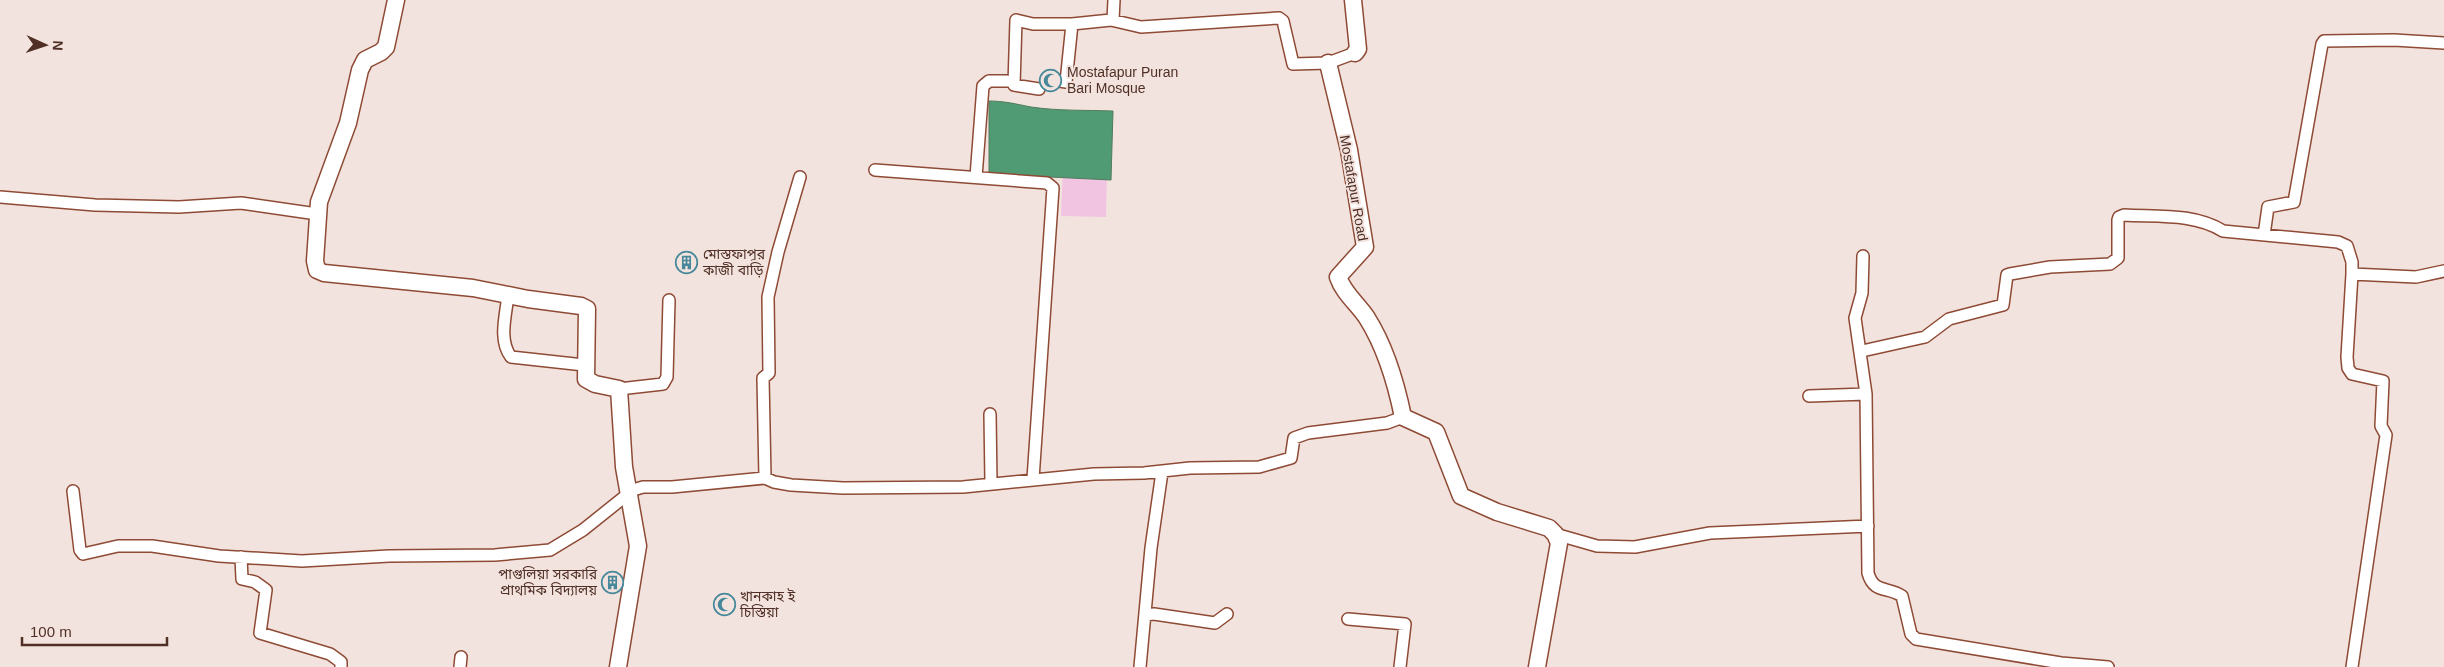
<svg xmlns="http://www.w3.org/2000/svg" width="2444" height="667" font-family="Arial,'Noto Sans Bengali',sans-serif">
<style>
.green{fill:#f1c5e2}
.water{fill:#519b74;stroke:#517b5d}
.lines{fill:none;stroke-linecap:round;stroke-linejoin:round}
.street-casing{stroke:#8e4a34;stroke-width:14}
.secondary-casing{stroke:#8e4a34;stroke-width:19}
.street{stroke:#fff;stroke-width:11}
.secondary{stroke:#fff;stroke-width:16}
.labels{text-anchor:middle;stroke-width:4;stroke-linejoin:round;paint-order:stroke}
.poi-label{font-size:14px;fill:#503026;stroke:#f3e3de;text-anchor:start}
.street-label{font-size:14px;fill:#503026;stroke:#f3e3de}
</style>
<rect width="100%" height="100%" fill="#f3e3de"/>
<path class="green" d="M1063 168 1107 172 1106 217 1061 216Z"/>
<path class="water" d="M989 101C1004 101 1016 104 1031 107 1058 111 1086 110 1113 111L1111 180 989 174Z"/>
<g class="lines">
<defs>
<path id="street" d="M1113 20 1114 0
M1053 80 1066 82 1072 24 1111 20 1141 27 1279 18 1283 21 1293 64 1328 63 1355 53
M1039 89 1014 85 1016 20 1033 24H1072
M875 170 1047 183 1053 188 1033 479
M976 177 983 86 989 81H1007
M0 197 95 205 179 207 241 203 317 214
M2264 235 2268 207 2294 202 2322 44 2324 41 2394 40 2444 43
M1863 256 1862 293 1855 318 1866 394 1868 573C1874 594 1887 586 1902 596L1911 634 1916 639 2061 663 2108 667
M2352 274 2347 357 2348 368 2352 374 2383 381 2381 426 2386 435 2352 667
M508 295C506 315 498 340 511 357L584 365
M1862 351 1925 337 1949 319 2003 305 2007 275 2010 274 2050 267 2110 264 2118 258V220L2119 217 2124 215C2157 217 2194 213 2223 231L2338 242 2347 246 2352 262V274L2416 277 2444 271
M619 389 663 384 667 377 669 300
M1809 396 1866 394
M990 414 991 483
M765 478 763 378 769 373 768 297 778 252 800 177
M73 491 80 550 83 554 118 546H152L219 556 302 561 389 556 495 555 550 550 583 530 633 490 643 487H672L765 478 774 482 791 485 843 488 963 487 1094 474 1144 473 1190 468 1259 467 1291 458 1294 438 1308 433 1387 423 1403 417
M1555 534 1597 546 1635 547 1710 533 1868 526
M241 557 242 579 255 582 266 590 260 633 330 654 341 662V667
M1145 615 1154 614 1215 623 1227 614
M1348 619 1405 624 1400 667
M460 667 461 657
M1140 667 1151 548 1162 472"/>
<path id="secondary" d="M396 0 386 47 381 52 365 60 360 70 348 123 319 202 315 261 317 270 324 273 473 288 528 299 581 306 587 309 586 379 595 384 619 389 624 467 638 546 618 667
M1353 0 1358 49 1355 53
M1328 63 1349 150 1365 247 1338 277C1344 294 1357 303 1367 318 1386 348 1396 383 1403 417L1436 432 1461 496 1497 512 1549 528 1555 534 1559 543 1537 667"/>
</defs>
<use href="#street" class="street-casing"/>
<use href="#secondary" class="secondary-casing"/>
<use href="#street" class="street"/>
<use href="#secondary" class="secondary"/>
</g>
<defs>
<symbol id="mosque-ring" viewBox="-11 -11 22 22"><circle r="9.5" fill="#f3e3de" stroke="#47889a" stroke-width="1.5"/><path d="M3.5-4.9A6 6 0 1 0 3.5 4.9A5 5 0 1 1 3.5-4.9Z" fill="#47889a"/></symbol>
<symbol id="building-ring" viewBox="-11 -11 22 22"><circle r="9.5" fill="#f3e3de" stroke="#47889a" stroke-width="1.5"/><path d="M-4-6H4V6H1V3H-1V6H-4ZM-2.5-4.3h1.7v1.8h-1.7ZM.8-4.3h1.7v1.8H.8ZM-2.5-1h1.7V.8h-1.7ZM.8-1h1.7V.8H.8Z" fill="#47889a"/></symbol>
</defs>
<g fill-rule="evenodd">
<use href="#mosque-ring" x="1038" y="68" width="25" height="25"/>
<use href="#building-ring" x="674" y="250" width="25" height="25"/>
<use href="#building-ring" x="600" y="570" width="25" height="25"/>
<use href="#mosque-ring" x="712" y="592" width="25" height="25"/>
</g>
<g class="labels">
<g class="poi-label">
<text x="1067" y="77">Mostafapur Puran<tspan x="1067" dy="16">Bari Mosque</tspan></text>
<text x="703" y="259">মোস্তফাপুর<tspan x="703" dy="16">কাজী বাড়ি</tspan></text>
<text x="597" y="579" text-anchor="end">পাগুলিয়া সরকারি<tspan x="597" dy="16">প্রাথমিক বিদ্যালয়</tspan></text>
<text x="740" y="601">খানকাহ ই<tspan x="740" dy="16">চিস্তিয়া</tspan></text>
</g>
<g class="street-label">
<text transform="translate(1354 188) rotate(80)" y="5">Mostafapur Road</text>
</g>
</g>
<g transform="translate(45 45) rotate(93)" stroke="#f3e3de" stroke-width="4" paint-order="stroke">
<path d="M0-4L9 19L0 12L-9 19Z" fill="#503026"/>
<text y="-8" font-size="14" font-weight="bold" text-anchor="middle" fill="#503026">N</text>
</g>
<path d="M22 637v8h145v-8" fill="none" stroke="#503026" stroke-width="2.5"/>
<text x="30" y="637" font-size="15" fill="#503026" stroke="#f3e3de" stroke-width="4" paint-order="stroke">100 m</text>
</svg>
